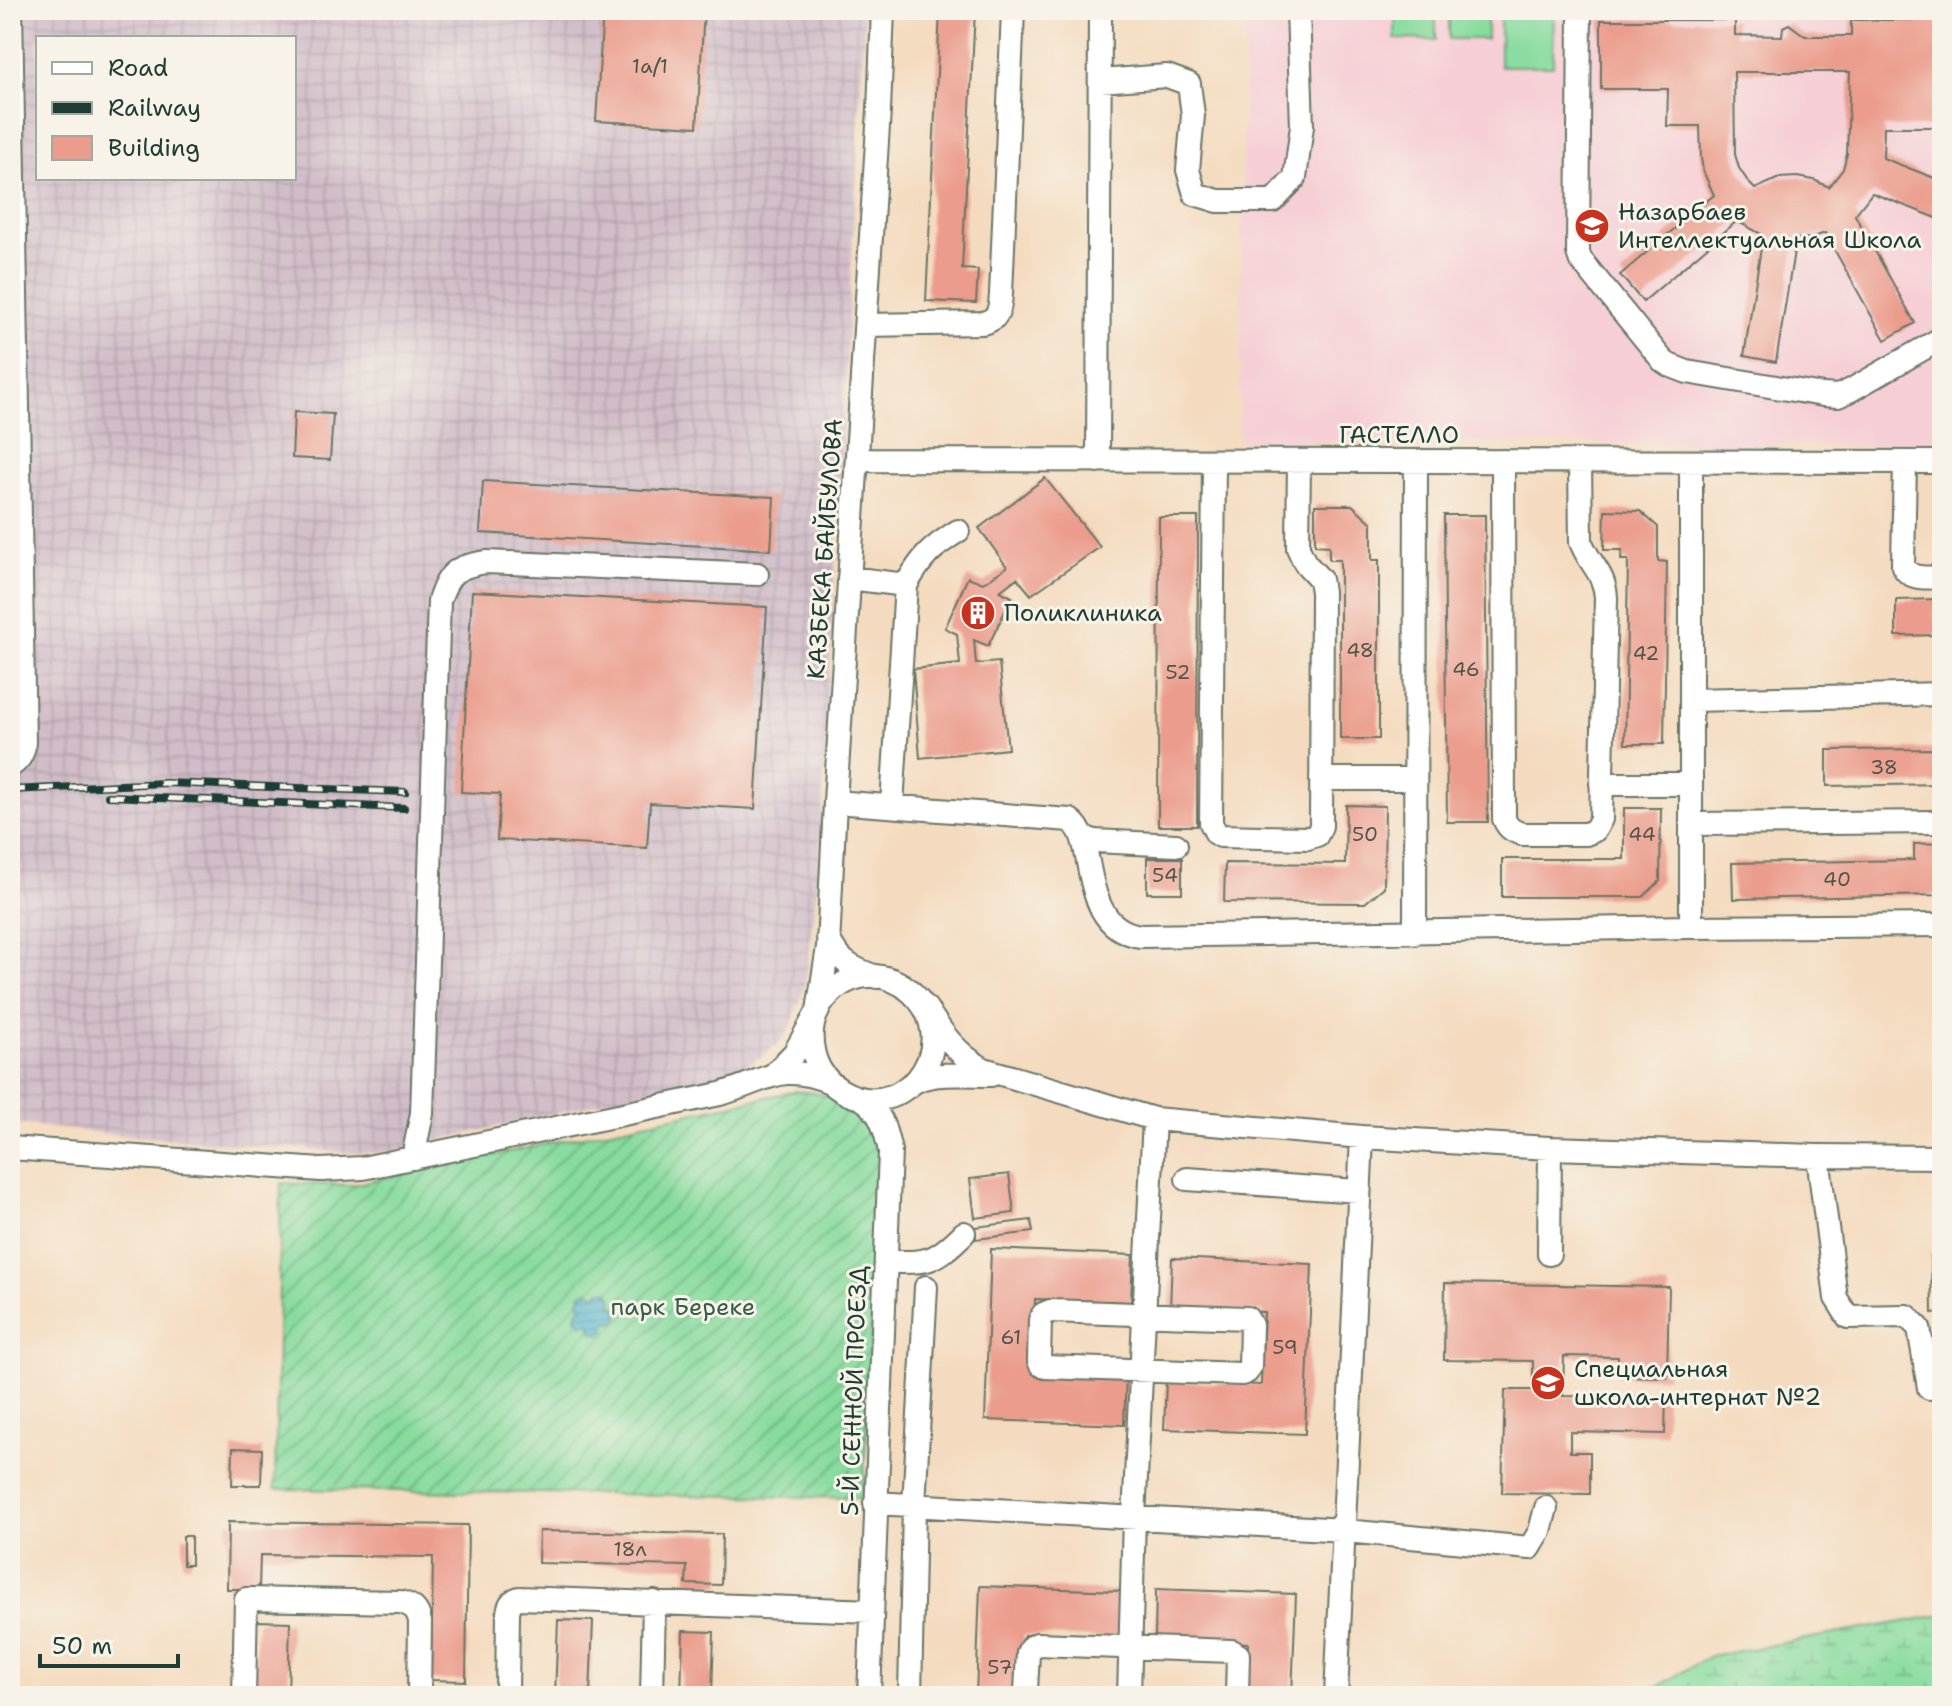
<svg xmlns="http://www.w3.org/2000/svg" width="1952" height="1706" font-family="'Shantell Sans',sans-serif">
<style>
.built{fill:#f6cfd6}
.industrial{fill:url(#industrial-grid);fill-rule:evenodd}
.wetland{fill:url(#wetland-marsh);stroke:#528c68;stroke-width:2}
.garden{fill:url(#garden-furrows);stroke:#528c68;stroke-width:2}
.pitch{fill:#86db9d;stroke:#528c68;stroke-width:2}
.water{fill:url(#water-rules);stroke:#387a82;stroke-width:2}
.building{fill:#eb9c8c;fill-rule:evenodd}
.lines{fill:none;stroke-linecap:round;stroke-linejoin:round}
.minor-casing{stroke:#6a7465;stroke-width:26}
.minor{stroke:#fff;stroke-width:22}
.rail-casing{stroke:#1f3d34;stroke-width:8}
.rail{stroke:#f7f3e8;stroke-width:5;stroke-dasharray:15;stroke-linecap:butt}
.labels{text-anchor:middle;stroke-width:6;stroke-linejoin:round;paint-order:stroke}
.number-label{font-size:20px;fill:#52554a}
.poi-label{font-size:24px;fill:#1f3d34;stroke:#f7f3e8;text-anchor:start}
.street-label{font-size:24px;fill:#1f3d34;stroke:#f7f3e8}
.park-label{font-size:24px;fill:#345d49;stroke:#f7f3e8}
</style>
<defs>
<pattern id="industrial-grid" width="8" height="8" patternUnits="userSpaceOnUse" patternTransform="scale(2)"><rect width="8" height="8" fill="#d1bdc9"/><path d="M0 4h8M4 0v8" fill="none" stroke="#b3a3ad"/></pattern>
<pattern id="wetland-marsh" width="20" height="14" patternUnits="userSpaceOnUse" patternTransform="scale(2)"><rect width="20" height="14" fill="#86db9d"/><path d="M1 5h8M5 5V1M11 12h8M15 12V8" fill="none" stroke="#6db381"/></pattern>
<pattern id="garden-furrows" width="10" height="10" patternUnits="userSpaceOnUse" patternTransform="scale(2)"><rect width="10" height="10" fill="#86db9d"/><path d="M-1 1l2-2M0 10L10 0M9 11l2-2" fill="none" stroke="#6db381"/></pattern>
<pattern id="water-rules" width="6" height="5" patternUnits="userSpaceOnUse" patternTransform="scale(2)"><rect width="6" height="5" fill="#51b6cf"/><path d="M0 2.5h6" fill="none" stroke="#4395a9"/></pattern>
</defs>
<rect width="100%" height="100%" fill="#f7f3e8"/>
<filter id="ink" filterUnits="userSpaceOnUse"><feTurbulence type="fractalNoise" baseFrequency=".0125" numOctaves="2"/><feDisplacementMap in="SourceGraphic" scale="16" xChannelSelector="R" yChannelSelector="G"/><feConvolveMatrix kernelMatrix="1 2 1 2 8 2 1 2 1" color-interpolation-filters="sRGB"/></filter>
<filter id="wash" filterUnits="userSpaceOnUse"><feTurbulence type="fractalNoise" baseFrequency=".006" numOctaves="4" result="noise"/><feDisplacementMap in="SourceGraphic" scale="32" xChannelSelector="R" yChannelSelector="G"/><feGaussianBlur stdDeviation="1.8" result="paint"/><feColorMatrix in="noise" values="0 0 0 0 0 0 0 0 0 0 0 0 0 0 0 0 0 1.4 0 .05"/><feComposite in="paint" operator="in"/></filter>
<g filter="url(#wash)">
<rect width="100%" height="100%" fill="#f4dbbf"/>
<path class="built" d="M1245 10H1942V446L1239 441Z"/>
<path class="industrial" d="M10 10H865L819 865 806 979 802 995 790 1028 780 1042 765 1054 748 1064 720 1074 389 1152 355 1153 112 1134 10 1123ZM38 38H294V178H38Z"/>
<path class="wetland" d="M1942 1615V1696H1641L1710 1656Z"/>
<path class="garden" d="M795 1091C841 1093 856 1106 880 1145L863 1498 275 1489 281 1183 351 1185Z"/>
<path class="pitch" d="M1395 10H1436V40L1395 39Z
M1449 10H1487V39H1449Z
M1500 10H1554L1553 66H1500Z"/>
<path class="water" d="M589 1290 596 1295 601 1290 609 1291 613 1299 611 1304 619 1309C621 1318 616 1324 607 1321L605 1331 601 1334 593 1332 590 1322 583 1324 576 1318 578 1310 583 1307 579 1302 581 1294Z"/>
<g id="blocks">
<path class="building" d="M603 10H704L697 127 596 121Z
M940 10H975L962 269 978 270 976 303 926 301Z
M1601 20H1735V35L1782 36 1783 27 1789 24 1805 36H1851V20H1942V127H1884L1883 158 1942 181V220L1872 193 1855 215 1915 323 1885 340 1825 233 1811 238 1796 239 1776 362 1744 356 1763 235 1737 221 1643 302 1620 275 1714 195 1703 171 1701 158 1700 126H1667L1668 89H1601ZM1734 72H1850L1847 154 1843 169 1829 187 1814 180 1797 177 1779 178 1755 189 1749 183 1739 168 1735 154Z
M294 412 333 414 330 460 292 458Z
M1045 478 1100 547 1031 595 1017 578 1000 591 1012 597 988 646 974 640 976 664 999 662 1008 749 920 758 913 669 960 664 957 634 945 628 968 577 983 583 1007 567 979 528Z
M483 481 774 497 771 550 480 533Z
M1315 505H1352L1372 523V560H1379V739H1340V560H1329V546L1315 545Z
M1605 510 1640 511 1658 527V561L1667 562 1664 744H1625L1628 560H1621L1622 550H1604Z
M1444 515H1485L1488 822H1447Z
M1159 517H1198L1197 826H1158Z
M472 591 767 607 755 809 650 803 647 848 497 840 500 794 461 792Z
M1942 599V635L1896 636V600Z
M1942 749V784L1827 786V750Z
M1346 805 1385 806 1384 887 1365 903 1224 902 1225 863 1345 864Z
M1624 808H1661L1660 881 1643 897H1502V859H1624Z
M1942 843V895L1733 899 1732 863 1914 860V844Z
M1147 858H1182V893H1147Z
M1009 1174 1014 1213 975 1218 970 1179Z
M1031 1220 1033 1232 976 1239 975 1227Z
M991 1249 1133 1255 1131 1302 1035 1299 1033 1371 1126 1375 1124 1425 985 1420Z
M1931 1255H1942V1312L1932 1313Z
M1172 1258 1312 1264 1305 1434 1164 1429 1166 1381 1261 1385 1264 1312 1170 1308Z
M1445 1283 1669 1287 1667 1377 1618 1376V1357L1564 1356 1563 1396 1666 1397 1665 1434 1570 1432V1452H1590V1494L1502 1493 1505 1390H1533V1361L1444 1360Z
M233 1448 262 1449 261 1485H232Z
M228 1522 468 1525 466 1681 431 1680 433 1557 260 1555 259 1589H227Z
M539 1531 722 1534 721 1585 686 1584 687 1566 538 1563Z
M183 1536H191V1565H183Z
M980 1586 1121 1591 1119 1639 1024 1635 1021 1696H976Z
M1156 1589 1296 1594 1292 1696H1246L1248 1643 1155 1639Z
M558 1620 593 1621 590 1696H555Z
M257 1621 290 1622 288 1696H254Z
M683 1631 714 1632 712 1696H681Z"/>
</g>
</g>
<g filter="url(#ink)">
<use href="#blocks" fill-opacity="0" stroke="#6a7465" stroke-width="2"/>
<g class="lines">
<defs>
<path id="minor" d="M1580 10 1578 252 1580 259 1663 361 1669 365 1687 372 1823 395 1838 396 1851 390 1942 338
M1100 81 1167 76 1189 84 1193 115 1188 170 1195 194 1218 201H1273L1295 178 1302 126 1298 10
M866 325 982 323C999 320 1000 309 1001 294L1013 10
M857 460 1942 462
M1098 461 1100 10
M1214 461 1211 823 1216 833 1221 836 1308 838 1317 835 1321 826 1322 592 1320 579 1305 563 1298 548 1299 461
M1503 461 1504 819C1508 828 1512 831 1522 834H1586L1595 830 1601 819 1606 598C1605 573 1589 564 1581 542L1580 461
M1905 462 1903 566C1910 581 1928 577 1942 577
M849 578 906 585 892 805
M906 585C922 557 931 548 958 531
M1691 700 1942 694
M10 766C19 761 22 755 24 746L11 10
M1321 779H1415
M1601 784H1691
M835 802 1070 820C1080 827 1082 836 1085 847 1093 883 1095 930 1141 936L1691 927 1942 925
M1691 824 1942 822
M1082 837 1095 841 1176 845
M1691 927V462
M1415 933 1416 461
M828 937C838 962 853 969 877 977
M926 1008C942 1033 957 1055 984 1069L1154 1119 1362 1137 1550 1148 1818 1156 1942 1157
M773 1075 795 1052 818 1011 828 947 835 802 879 110 883 10
M916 1081C970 1016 880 937 826 998 814 1012 809 1031 813 1050 819 1085 857 1108 892 1096 902 1093 909 1084 918 1080 937 1072 970 1075 991 1075
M861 1098C881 1110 885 1129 890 1151L869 1696
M10 1148 321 1170 363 1168 720 1094C767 1081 780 1061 830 1082
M1818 1156 1836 1298 1848 1317 1907 1316 1919 1328 1929 1388
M413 1158 422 1113 439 601C449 571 456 567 486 562L757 574
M1187 1179 1358 1191
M1549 1254 1550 1148
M886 1262C928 1262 933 1264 964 1233
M1050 1311 1247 1318 1251 1325 1250 1367 1247 1372 1242 1374 1045 1367 1041 1365 1039 1361 1040 1320 1043 1314Z
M875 1503 1345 1530
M1345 1531 1530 1548 1540 1531 1546 1508
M244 1696 246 1599 400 1602C412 1605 418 1609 420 1622L419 1696
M507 1696 508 1613C509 1605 511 1601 519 1598L872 1611
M652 1696 654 1602
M910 1696 914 1505 926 1287
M1029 1696 1026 1691 1028 1653 1031 1647 1037 1644 1232 1651 1238 1655 1237 1696
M1129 1696 1134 1517 1154 1119
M1336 1696 1362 1137"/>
</defs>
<use href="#minor" class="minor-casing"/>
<use href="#minor" class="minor"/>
<defs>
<path id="rail" d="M10 790 165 783 405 792
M108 796 404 808"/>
</defs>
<use href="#rail" class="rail-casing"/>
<use href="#rail" class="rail"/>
</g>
</g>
<defs>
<symbol id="school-disc" viewBox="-11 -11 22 22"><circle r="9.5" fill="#c8321e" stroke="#f7f3e8"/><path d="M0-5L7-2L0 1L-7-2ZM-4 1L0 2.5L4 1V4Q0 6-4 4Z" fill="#fff"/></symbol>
<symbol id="building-disc" viewBox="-11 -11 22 22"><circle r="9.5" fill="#c8321e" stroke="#f7f3e8"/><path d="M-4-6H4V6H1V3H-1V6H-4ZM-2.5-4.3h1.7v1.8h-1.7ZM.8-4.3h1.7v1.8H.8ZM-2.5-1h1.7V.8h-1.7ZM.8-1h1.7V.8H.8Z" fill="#fff"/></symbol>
</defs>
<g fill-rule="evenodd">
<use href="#school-disc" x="1572" y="206" width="40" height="40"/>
<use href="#building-disc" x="958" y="593" width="40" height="40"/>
<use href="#school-disc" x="1528" y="1363" width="40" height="40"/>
</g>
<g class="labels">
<g class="number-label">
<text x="650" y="73">1а/1</text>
<text x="1360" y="657">48</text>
<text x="1646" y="660">42</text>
<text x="1466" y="676">46</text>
<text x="1178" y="679">52</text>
<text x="1884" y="774">38</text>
<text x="1365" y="841">50</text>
<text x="1642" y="841">44</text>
<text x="1165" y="882">54</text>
<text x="1837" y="886">40</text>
<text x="1011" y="1344">61</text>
<text x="1285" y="1354">59</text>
<text x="630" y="1556">18л</text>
<text x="1000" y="1674">57</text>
</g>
<g class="poi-label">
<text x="1618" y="220">Назарбаев<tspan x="1618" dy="28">Интеллектуальная Школа</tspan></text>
<text x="1004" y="621">Поликлиника</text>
<text x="1574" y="1377">Специальная<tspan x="1574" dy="28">школа-интернат №2</tspan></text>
</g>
<g class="street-label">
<text x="1399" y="443">ГАСТЕЛЛО</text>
<text transform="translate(825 549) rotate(-86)" y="8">КАЗБЕКА БАЙБУЛОВА</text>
<text transform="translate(854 1391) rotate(-88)" y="8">5-Й СЕННОЙ ПРОЕЗД</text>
</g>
<g class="park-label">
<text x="683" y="1315">парк Береке</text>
</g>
</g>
<rect width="1952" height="1706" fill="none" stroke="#f7f3e8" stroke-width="40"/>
<rect x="36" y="36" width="260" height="144" fill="#f7f3e8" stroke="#a1aaa0" stroke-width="2"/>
<rect x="52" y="62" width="40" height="12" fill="#ffffff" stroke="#a1aaa0" stroke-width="2"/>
<text x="108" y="76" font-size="24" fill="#1f3d34">Road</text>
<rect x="52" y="102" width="40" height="12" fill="#1f3d34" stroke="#a1aaa0" stroke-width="2"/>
<text x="108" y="116" font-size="24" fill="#1f3d34">Railway</text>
<rect x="52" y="136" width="40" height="24" fill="#eb9c8c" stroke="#a1aaa0" stroke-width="2"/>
<text x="108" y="156" font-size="24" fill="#1f3d34">Building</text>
<path d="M40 1654v12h138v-12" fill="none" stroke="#1f3d34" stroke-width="4"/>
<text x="52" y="1654" font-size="24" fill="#1f3d34" stroke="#f7f3e8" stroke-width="6" paint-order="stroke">50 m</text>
</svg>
